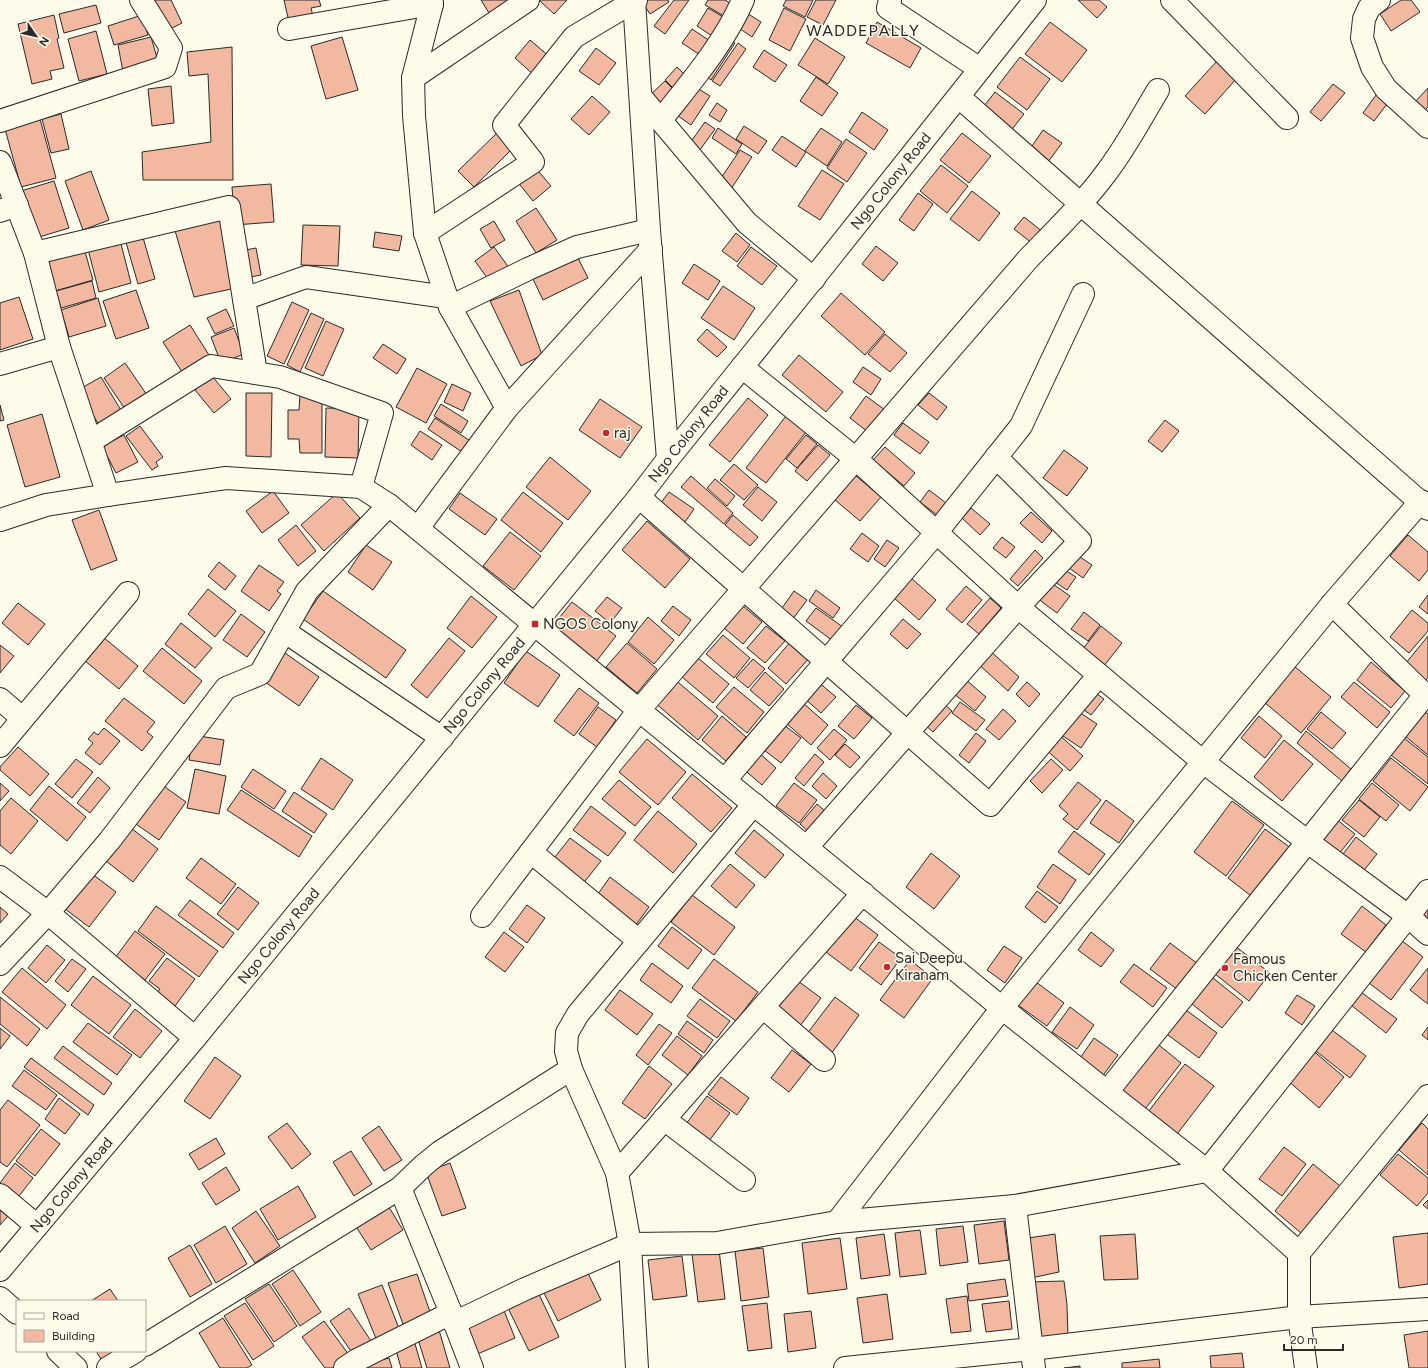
<svg xmlns="http://www.w3.org/2000/svg" width="1428" height="1368" font-family="Figtree,sans-serif">
<style>
.building{fill:#f2b8a0;stroke:#2b2b2b}
.lines{fill:none;stroke-linecap:round;stroke-linejoin:round}
.minor-casing{stroke:#2b2b2b;stroke-width:24}
.minor{stroke:#fdfbea;stroke-width:22}
.poi-dot{fill:#c62828;stroke:#fdfbea;stroke-width:1.5}
.labels{text-anchor:middle;stroke-width:3;stroke-linejoin:round;paint-order:stroke}
.street-label{font-size:15px;fill:#2b2b2b;stroke:#fdfbea}
.poi-label{font-size:15px;fill:#2b2b2b;stroke:#fdfbea;text-anchor:start}
.neighbourhood-label{font-size:16px;letter-spacing:1px;fill:#2b2b2b;stroke:#fdfbea}
</style>
<rect width="100%" height="100%" fill="#fdfbea"/>
<path class="building" d="M151 0H171L182 23 166 31Z
M284 0H319L321 6 311 8 313 16 289 22Z
M481 0H509L489 13Z
M539 0H567L554 14Z
M641 0H668L669 2 650 14Z
M674 0H689L665 34 654 26Z
M708 0H725L732 4 724 16 705 5Z
M786 0H813L805 17 783 6Z
M816 0H836L823 25 807 17Z
M1078 0H1099L1107 7 1097 18Z
M1401 0H1411L1420 12 1391 31 1380 14Z
M96 5 101 23 64 33 59 14Z
M708 8 730 21 718 40 697 26Z
M784 8 806 19 790 51 769 40Z
M742 10 761 22 752 37 733 24Z
M54 15 59 38 57 39 64 68 50 71 52 79 32 84 18 24Z
M142 15 148 35 114 45 108 26Z
M877 22 921 48 910 68 866 43Z
M1050 22 1087 50 1062 82 1025 54Z
M692 29 713 43 703 57 682 43Z
M96 31 107 74 79 81 68 39Z
M151 37 158 61 123 72 118 45Z
M342 37 358 90 326 99 311 46Z
M727 38 735 43 711 80 703 74Z
M815 38 845 57 828 84 798 65Z
M530 40 550 57 535 76 515 58Z
M738 43 746 49 720 86 712 81Z
M232 47 233 180H143L142 152 211 142 208 74 189 76 187 52Z
M596 48 616 63 599 85 579 71Z
M764 50 787 65 775 82 753 67Z
M1020 57 1050 79 1027 110 997 87Z
M1217 61 1237 78 1205 114 1185 96Z
M677 67 690 80 678 93 665 80Z
M816 77 838 93 822 116 800 101Z
M665 81 678 94 664 109 650 95Z
M1333 84 1345 93 1321 121 1310 112Z
M692 85 710 96 691 125 674 113Z
M171 86 174 123 152 126 148 89Z
M1428 88V107L1423 112 1414 103Z
M995 92 1024 114 1010 132 981 110Z
M1376 95 1387 104 1374 121 1363 113Z
M592 96 610 112 589 135 571 119Z
M717 103 727 110 720 122 709 115Z
M862 112 888 130 874 150 849 132Z
M61 114 69 149 51 153 42 119Z
M40 119 56 178 21 187 5 129Z
M705 122 715 129 697 154 687 147Z
M744 126 767 141 758 154 736 139Z
M718 128 742 144 736 154 712 138Z
M821 128 842 142 827 166 805 151Z
M1043 130 1062 143 1048 162 1030 149Z
M498 132 513 148 474 187 458 171Z
M962 133 991 156 969 183 940 160Z
M782 136 806 152 796 167 772 150Z
M846 139 867 153 847 182 827 168Z
M740 150 752 157 731 189 719 181Z
M941 165 968 186 947 213 920 191Z
M534 166 551 186 533 201 516 180Z
M822 170 844 184 820 220 798 206Z
M91 171 109 220 83 230 65 181Z
M54 181 69 228 36 238 21 191Z
M271 184 274 222 235 225 232 187Z
M972 191 1000 213 979 241 950 219Z
M918 193 933 204 914 231 899 220Z
M536 208 557 240 536 253 516 221Z
M1024 217 1043 232 1033 244 1014 229Z
M227 218 236 288 194 297 172 220Z
M494 221 505 240 491 248 480 229Z
M303 225 340 226 338 266 301 265Z
M375 232 402 236 399 251 373 247Z
M736 233 750 245 737 262 722 251Z
M142 234 155 279 138 284 125 239Z
M120 240 131 283 99 292 88 249Z
M876 246 898 263 883 281 862 264Z
M494 247 512 272 493 286 475 261Z
M751 247 777 266 762 285 737 266Z
M84 248 93 280 55 291 46 258Z
M256 248 261 275 245 278 240 251Z
M577 256 588 278 543 300 532 277Z
M694 264 720 281 708 300 682 283Z
M92 281 96 298 61 308 56 291Z
M723 286 755 308 734 340 701 318Z
M136 290 149 328 116 339 103 301Z
M519 290 542 355 521 366 490 301Z
M841 293 885 332 865 355 821 316Z
M19 297 33 339 0 350V303Z
M98 298 106 326 69 337 61 310Z
M292 302 309 310 284 364 267 356Z
M226 309 234 326 215 334 207 318Z
M311 313 324 319 300 372 287 365Z
M326 321 344 329 323 376 305 368Z
M190 325 209 355 182 372 163 342Z
M234 328 244 354 221 363 211 337Z
M707 329 727 347 717 357 697 340Z
M885 334 907 353 890 372 868 354Z
M383 344 406 359 397 374 373 358Z
M799 355 843 392 826 412 782 375Z
M125 363 147 395 125 409 104 378Z
M863 367 881 379 871 395 853 382Z
M417 368 447 384 426 423 396 407Z
M212 376 231 399 214 413 195 390Z
M101 377 122 412 99 425 78 390Z
M452 384 471 393 463 411 444 402Z
M246 393H272L271 457 246 456Z
M929 393 947 407 937 420 918 405Z
M300 395H322V453H300L299 439H288V410H299Z
M866 396 885 410 868 432 850 418Z
M748 398 768 415 730 462 709 445Z
M600 399 642 427 620 458 579 430Z
M441 404 468 421 461 433 434 416Z
M0 405 4 420 0 421Z
M326 408 359 409 358 458 325 457Z
M42 414 60 477 25 487 7 425Z
M786 416 806 432 766 483 746 468Z
M435 418 472 442 465 454 428 429Z
M1165 420 1179 431 1162 452 1148 441Z
M903 423 929 442 920 454 894 435Z
M140 426 163 457 156 462 158 466 152 470 126 436Z
M420 431 442 445 432 460 411 445Z
M124 435 138 462 116 473 102 446Z
M806 435 817 444 797 468 786 459Z
M818 445 830 455 807 481 795 471Z
M885 447 915 473 904 486 873 460Z
M1064 450 1088 468 1067 496 1043 478Z
M550 457 591 491 568 520 526 487Z
M734 464 758 485 744 500 720 480Z
M849 470 881 497 860 521 829 495Z
M691 476 733 513 724 524 681 487Z
M715 479 735 496 727 506 707 488Z
M758 487 777 502 762 521 743 505Z
M929 490 950 506 941 518 920 502Z
M273 491 289 513 262 533 246 511Z
M523 492 563 523 541 552 501 520Z
M669 492 694 509 685 522 660 504Z
M337 493 360 518 324 551 301 525Z
M460 493 497 519 485 535 449 509Z
M971 508 990 524 980 535 962 518Z
M99 510 117 560 91 570 72 520Z
M1031 512 1052 531 1042 543 1020 523Z
M733 515 758 537 750 546 725 525Z
M647 521 690 559 665 588 622 550Z
M296 525 316 551 298 566 278 540Z
M510 532 541 556 514 590 483 566Z
M862 533 879 546 868 562 850 549Z
M1408 535 1428 552V570L1419 581 1390 556Z
M1002 537 1015 547 1006 558 993 548Z
M887 540 899 548 885 567 874 559Z
M366 545 392 562 373 590 348 572Z
M1035 550 1043 558 1018 586 1010 579Z
M1074 553 1092 565 1083 578 1065 565Z
M219 562 236 576 225 590 208 576Z
M259 565 284 582 277 591 281 594 269 611 241 591Z
M1057 565 1076 577 1067 590 1049 578Z
M910 577 936 600 919 620 893 597Z
M1050 582 1070 596 1057 613 1037 598Z
M966 586 982 600 962 623 946 609Z
M208 589 236 611 215 637 188 614Z
M816 590 840 608 833 618 809 601Z
M323 591 406 650 386 678 303 619Z
M794 591 807 600 792 620 780 611Z
M1428 595V614L1419 607Z
M471 596 497 617 472 648 447 628Z
M607 597 622 608 610 623 595 611Z
M990 598 1001 608 979 634 967 624Z
M572 602 616 636 595 663 551 628Z
M18 603 45 624 28 645 2 623Z
M673 606 691 620 679 636 661 621Z
M743 606 762 622 743 644 724 628Z
M816 608 843 627 833 641 806 621Z
M1412 610 1428 623V631L1409 653 1390 637Z
M1084 612 1100 625 1088 641 1071 629Z
M241 614 265 632 247 657 223 640Z
M648 617 674 640 654 664 628 642Z
M903 619 921 634 907 649 890 634Z
M181 623 212 648 195 668 165 644Z
M766 626 785 641 765 663 747 648Z
M1101 626 1122 643 1103 667 1082 650Z
M723 635 750 658 734 678 706 654Z
M1428 636V677L1426 680 1406 663Z
M103 637 138 666 119 689 84 660Z
M449 638 465 651 427 698 411 685Z
M791 641 810 657 786 684 768 668Z
M627 643 657 669 637 693 606 667Z
M0 645 14 656 0 673Z
M162 648 202 681 184 704 143 671Z
M987 648 1019 677 1008 691 975 661Z
M526 651 560 675 538 707 504 683Z
M285 653 319 677 299 706 265 682Z
M698 658 729 684 713 703 682 677Z
M753 659 765 669 748 688 736 678Z
M1371 662 1405 691 1391 708 1357 680Z
M1294 666 1331 697 1301 733 1264 702Z
M765 672 784 689 769 706 750 690Z
M673 678 718 716 698 740 653 701Z
M965 679 986 697 975 711 953 693Z
M817 681 836 697 821 713 803 697Z
M1027 682 1040 694 1029 707 1016 694Z
M1354 682 1390 712 1377 728 1341 697Z
M734 687 764 712 747 733 716 707Z
M579 688 599 703 574 736 554 721Z
M1093 691 1104 699 1091 715 1080 707Z
M124 698 155 722 147 732 153 737 142 751 105 721Z
M802 702 828 725 811 745 785 722Z
M960 702 985 720 976 731 952 713Z
M943 703 952 711 933 732 924 724Z
M856 705 872 718 854 739 838 726Z
M598 707 616 720 597 747 579 734Z
M1003 709 1016 721 999 740 986 729Z
M1076 710 1097 724 1081 748 1060 734Z
M1321 712 1346 733 1332 749 1307 729Z
M1425 712 1428 714V755L1405 736Z
M722 716 746 737 726 761 702 740Z
M1259 716 1282 736 1265 758 1241 738Z
M780 722 801 738 781 763 760 747Z
M104 728 120 741 100 765 85 753 93 743 88 739 94 732 98 735Z
M834 729 847 740 830 760 817 748Z
M1306 731 1351 769 1342 781 1297 743Z
M1056 732 1083 756 1070 771 1043 747Z
M976 733 986 741 969 763 959 755Z
M193 735 224 740 220 765 189 760Z
M1404 738 1428 757V784L1391 755Z
M647 739 686 772 658 805 619 772Z
M1284 740 1313 764 1282 801 1254 777Z
M845 744 860 757 850 768 835 755Z
M18 747 49 774 30 796 0 770V767Z
M756 750 776 768 762 785 741 767Z
M815 754 824 762 804 786 795 778Z
M321 758 353 780 333 810 301 789Z
M1391 758 1428 787 1410 811 1373 781Z
M76 759 93 772 72 798 55 784Z
M1051 759 1063 770 1042 793 1030 781Z
M195 769 226 776 219 814 187 808Z
M253 769 286 791 274 809 241 787Z
M823 773 837 786 826 799 812 786Z
M692 774 732 808 711 832 672 798Z
M98 777 110 788 90 813 77 803Z
M619 780 651 807 635 826 602 799Z
M158 782 186 802 159 840 130 820Z
M1078 782 1101 800 1077 830 1063 819 1068 814 1059 806Z
M0 783 9 791 0 801Z
M794 783 817 800 799 823 776 806Z
M1372 783 1399 805 1386 821 1359 799Z
M49 786 86 817 67 841 30 810Z
M241 790 312 836 299 857 227 810Z
M294 792 327 814 314 833 282 811Z
M11 798 38 821 11 854 0 845V811Z
M1106 800 1134 821 1119 843 1090 823Z
M1359 800 1380 817 1364 837 1342 820Z
M1232 801 1264 825 1226 876 1194 852Z
M817 804 825 811 808 831 800 824Z
M591 806 626 833 608 856 573 830Z
M658 811 697 844 673 873 634 840Z
M1336 819 1355 834 1338 855 1319 841Z
M131 828 158 849 133 882 106 861Z
M1265 829 1292 849 1255 899 1228 878Z
M754 830 784 855 765 878 735 853Z
M1074 831 1105 854 1089 875 1058 852Z
M1356 837 1377 854 1361 874 1340 858Z
M570 838 601 861 582 885 551 862Z
M931 853 960 876 934 909 906 887Z
M201 858 236 884 221 904 186 878Z
M730 864 755 885 736 908 711 886Z
M1053 864 1076 880 1060 904 1037 887Z
M87 870 116 892 89 927 60 905Z
M610 877 649 907 632 930 593 901Z
M238 887 259 903 238 930 217 914Z
M1037 891 1058 907 1045 923 1025 907Z
M692 895 735 927 714 955 671 922Z
M190 900 234 933 223 948 178 915Z
M527 905 545 918 527 943 509 929Z
M156 906 218 951 199 977 138 931Z
M1362 906 1386 925 1366 952 1341 934Z
M1428 906V925L1418 918Z
M0 907 8 914 0 923Z
M853 916 878 935 851 971 826 952Z
M672 927 702 950 688 969 658 946Z
M135 931 165 954 145 980 115 958Z
M504 932 524 947 505 972 485 957Z
M1091 932 1114 950 1101 967 1078 950Z
M1397 937 1423 957 1391 1000 1364 979Z
M879 942 901 958 881 985 859 968Z
M1170 943 1198 964 1178 990 1150 969Z
M1231 943 1270 973 1249 1001 1210 970Z
M47 945 65 960 46 983 28 968Z
M1004 946 1022 958 1005 983 987 970Z
M167 958 195 979 175 1006 157 993 160 989 149 981Z
M72 959 86 969 68 992 55 981Z
M714 959 758 992 736 1021 692 988Z
M910 960 933 978 904 1018 880 1000Z
M652 963 683 986 671 1003 640 980Z
M1134 964 1167 988 1153 1007 1120 982Z
M22 968 66 1005 47 1029 2 992Z
M1428 968V1004L1410 990Z
M1208 974 1243 1002 1222 1028 1187 1000Z
M93 976 131 1005 109 1034 71 1005Z
M798 981 821 998 800 1026 777 1009Z
M1036 982 1064 1003 1047 1026 1018 1005Z
M620 990 653 1014 637 1035 605 1010Z
M1361 992 1397 1019 1386 1033 1351 1005Z
M1297 995 1315 1006 1302 1025 1285 1013Z
M0 997 40 1029 27 1046 0 1024Z
M835 997 859 1015 831 1054 806 1035Z
M700 999 730 1021 717 1038 687 1016Z
M1070 1007 1094 1025 1077 1049 1052 1032Z
M1182 1007 1217 1033 1199 1058 1164 1032Z
M135 1009 162 1031 140 1058 113 1037Z
M687 1021 713 1040 704 1053 678 1034Z
M88 1023 132 1055 117 1075 73 1042Z
M659 1024 672 1033 648 1065 636 1055Z
M1328 1027 1366 1056 1350 1078 1312 1048Z
M1428 1027V1040L1422 1035Z
M0 1028 10 1036 0 1049Z
M677 1036 702 1056 688 1075 662 1055Z
M1094 1038 1118 1055 1099 1081 1076 1064Z
M1154 1041 1181 1063 1142 1113 1114 1092Z
M63 1046 112 1083 104 1095 54 1058Z
M1311 1049 1344 1077 1319 1108 1286 1079Z
M792 1050 811 1064 789 1092 771 1078Z
M215 1057 241 1076 210 1119 184 1101Z
M31 1058 94 1105 88 1115 24 1067Z
M1185 1064 1214 1086 1174 1138 1145 1116Z
M649 1066 672 1084 645 1119 622 1103Z
M24 1070 57 1095 46 1110 12 1086Z
M721 1077 749 1098 737 1115 708 1094Z
M707 1096 730 1113 709 1141 686 1124Z
M59 1098 80 1114 65 1134 45 1119Z
M8 1100 40 1125 7 1167 0 1162V1110Z
M287 1123 311 1154 292 1169 268 1137Z
M1422 1123 1428 1129V1175L1399 1150Z
M379 1126 402 1160 384 1171 362 1138Z
M41 1129 60 1144 35 1176 16 1161Z
M216 1138 225 1154 199 1170 189 1154Z
M1284 1147 1306 1164 1282 1196 1259 1179Z
M351 1151 372 1184 354 1196 333 1162Z
M1398 1154 1428 1178V1193L1417 1206 1380 1175Z
M15 1163 33 1178 16 1200 0 1188V1183Z
M450 1163 466 1208 442 1216 426 1172Z
M1313 1164 1340 1186 1301 1233 1275 1211Z
M226 1167 240 1190 216 1205 202 1183Z
M298 1186 316 1217 278 1240 260 1209Z
M1428 1200V1209L1423 1205Z
M387 1204 403 1230 371 1250 355 1225Z
M0 1209 8 1216 0 1225Z
M256 1211 280 1246 255 1263 232 1228Z
M1004 1221 1009 1260 979 1264 974 1225Z
M225 1226 247 1264 216 1283 194 1245Z
M963 1226 968 1262 940 1266 936 1229Z
M920 1230 926 1274 900 1277 895 1233Z
M1428 1233V1284L1399 1288 1393 1237Z
M884 1234 890 1275 861 1279 856 1238Z
M1055 1234 1059 1272 1031 1278 1028 1238Z
M1135 1234 1138 1279 1104 1280 1100 1236Z
M840 1238 847 1289 808 1294 802 1243Z
M190 1245 212 1284 190 1297 168 1258Z
M763 1248 769 1297 741 1301 735 1251Z
M719 1250 725 1299 698 1302 692 1254Z
M682 1256 687 1296 653 1300 648 1260Z
M585 1267 601 1300 558 1321 542 1289Z
M293 1270 321 1312 300 1326 272 1284Z
M417 1274 431 1315 403 1324 388 1283Z
M1005 1279 1008 1296 969 1301 967 1284Z
M1064 1281 1067 1305 1068 1337 1035 1341 1030 1282Z
M269 1284 297 1326 274 1342 245 1299Z
M382 1285 400 1331 377 1341 358 1294Z
M110 1289 118 1301H91Z
M538 1292 559 1337 529 1351 508 1308Z
M887 1294 893 1339 863 1343 857 1298Z
M967 1296 971 1331 951 1333 946 1299Z
M1009 1301 1012 1329 986 1332 982 1304Z
M245 1303 274 1346 253 1360 224 1316Z
M767 1303 772 1348 748 1351 742 1306Z
M349 1308 373 1344 355 1357 330 1321Z
M503 1308 515 1338 475 1355 463 1325Z
M811 1311 816 1348 788 1352 784 1314Z
M223 1318 252 1365 247 1368H220L199 1333Z
M324 1321 352 1359 339 1368H325L302 1337Z
M439 1330 450 1368H427L417 1336Z
M1428 1331V1368H1409L1404 1335Z
M413 1337 422 1368H401L394 1343Z
M96 1351H126L104 1364Z
M1242 1353 1244 1368H1211L1210 1356Z
M389 1358 392 1368H352Z
M1159 1359 1160 1368H1122V1363Z
M1080 1366V1368H1064Z"/>
<g class="lines">
<defs>
<g id="minor">
<path d="M431 0 432 4 413 78 414 116 425 233 450 307 507 408"/>
<path d="M634 0 649 230 668 459"/>
<path d="M890 0 888 8 980 69"/>
<path d="M1172 0 1287 118"/>
<path d="M1379 0 1369 8 1364 19 1362 38 1372 67 1386 89 1428 127"/>
<path d="M289 29 432 4"/>
<path d="M413 78 528 0"/>
<path d="M641 97 747 223 814 279"/>
<path d="M959 97 1428 509"/>
<path d="M661 120C690 83 724 44 743 0"/>
<path d="M0 121 165 67 171 48 141 0"/>
<path d="M0 162 35 253 59 347 108 495"/>
<path d="M0 211 17 205"/>
<path d="M425 233 533 162 504 125 574 37 636 0"/>
<path d="M35 253 229 207 256 373"/>
<path d="M244 299 306 277 446 297"/>
<path d="M450 307 528 269 577 247 649 230"/>
<path d="M0 364 59 347"/>
<path d="M742 367 856 459 1018 607 1202 761 1308 842 1408 916 1428 934"/>
<path d="M91 441 211 366 280 377 382 413 361 487"/>
<path d="M639 497 990 805 1099 675"/>
<path d="M0 520 46 505 108 495 226 478 361 487 389 505 1002 1008 1107 1092 1207 1171 1299 1253V1317L1306 1368"/>
<path d="M418 528 507 408 651 249"/>
<path d="M1332 604 1428 698"/>
<path d="M284 631 442 738"/>
<path d="M0 699 22 718"/>
<path d="M0 746 128 593"/>
<path d="M725 780 936 533 1021 426 1083 294"/>
<path d="M807 847 1018 607 1080 541 996 457"/>
<path d="M531 852 639 941"/>
<path d="M0 877 48 913 195 1038"/>
<path d="M482 916 639 710 1028 259C1055 231 1083 204 1106 173 1126 147 1141 118 1158 90"/>
<path d="M0 964 48 913 110 840 226 688 260 674 307 591 389 505"/>
<path d="M763 1007 824 1060"/>
<path d="M1107 1092 1425 695"/>
<path d="M664 1119 744 1180"/>
<path d="M617 1173 571 1069 566 1051 567 1033 578 1014 754 804"/>
<path d="M400 1188 451 1313 472 1368"/>
<path d="M0 1195 37 1226"/>
<path d="M1015 1206 1034 1368"/>
<path d="M837 1222 1002 1008 1332 604 1421 501"/>
<path d="M1299 1253 1428 1096"/>
<path id="s1" d="M0 1270 195 1038 639 497 668 459 821 269 1035 0"/>
<path d="M0 1298 17 1313"/>
<path d="M454 1323 525 1289 630 1244 717 1243 837 1222 1015 1206 1207 1171 1428 891"/>
<path d="M145 1345 400 1188 424 1165 440 1152 571 1069"/>
<path d="M58 1351 76 1368"/>
<path d="M108 1368 136 1351"/>
<path d="M345 1368 357 1360 451 1313"/>
<path d="M637 1368 630 1244 617 1173 863 893"/>
<path d="M845 1368 1032 1349 1299 1317 1428 1309"/>
</g>
</defs>
<use href="#minor" class="minor-casing"/>
<use href="#minor" class="minor"/>
</g>
<g class="poi-dot">
<circle cx="606" cy="433" r="4"/>
<rect x="531" y="620" width="8" height="8" rx="2"/>
<circle cx="887" cy="967" r="4"/>
<circle cx="1225" cy="968" r="4"/>
</g>
<g class="labels">
<g class="street-label">
<text dy="5" stroke="none"><textPath href="#s1" startOffset="1407">Ngo Colony Road</textPath></text>
<text dy="5" stroke="none"><textPath href="#s1" startOffset="1083">Ngo Colony Road</textPath></text>
<text dy="5" stroke="none"><textPath href="#s1" startOffset="759">Ngo Colony Road</textPath></text>
<text dy="5" stroke="none"><textPath href="#s1" startOffset="435">Ngo Colony Road</textPath></text>
<text dy="5" stroke="none"><textPath href="#s1" startOffset="111">Ngo Colony Road</textPath></text>
</g>
<g class="poi-label">
<text x="614" y="438">raj</text>
<text x="543" y="629">NGOS Colony</text>
<text x="895" y="963">Sai Deepu<tspan x="895" dy="17">Kiranam</tspan></text>
<text x="1233" y="964">Famous<tspan x="1233" dy="17">Chicken Center</tspan></text>
</g>
<g class="neighbourhood-label">
<text x="863" y="36">WADDEPALLY</text>
</g>
</g>
<rect x="16" y="1300" width="130" height="52" fill="#fdfbea" stroke="#a9a89e"/>
<rect x="24" y="1313" width="20" height="6" fill="#fdfbea" stroke="#a9a89e"/>
<text x="52" y="1320" font-size="12" fill="#2b2b2b">Road</text>
<rect x="24" y="1330" width="20" height="12" fill="#f2b8a0" stroke="#a9a89e"/>
<text x="52" y="1340" font-size="12" fill="#2b2b2b">Building</text>
<g transform="translate(36 36) rotate(124)" stroke="#fdfbea" stroke-width="3" paint-order="stroke">
<path d="M0-3L7 15L0 10L-7 15Z" fill="#2b2b2b"/>
<text y="-6" font-size="11" font-weight="bold" text-anchor="middle" fill="#2b2b2b">N</text>
</g>
<path d="M1284 1344v6h59v-6" fill="none" stroke="#2b2b2b" stroke-width="2"/>
<text x="1290" y="1344" font-size="12" fill="#2b2b2b" stroke="#fdfbea" stroke-width="3" paint-order="stroke">20 m</text>
</svg>
